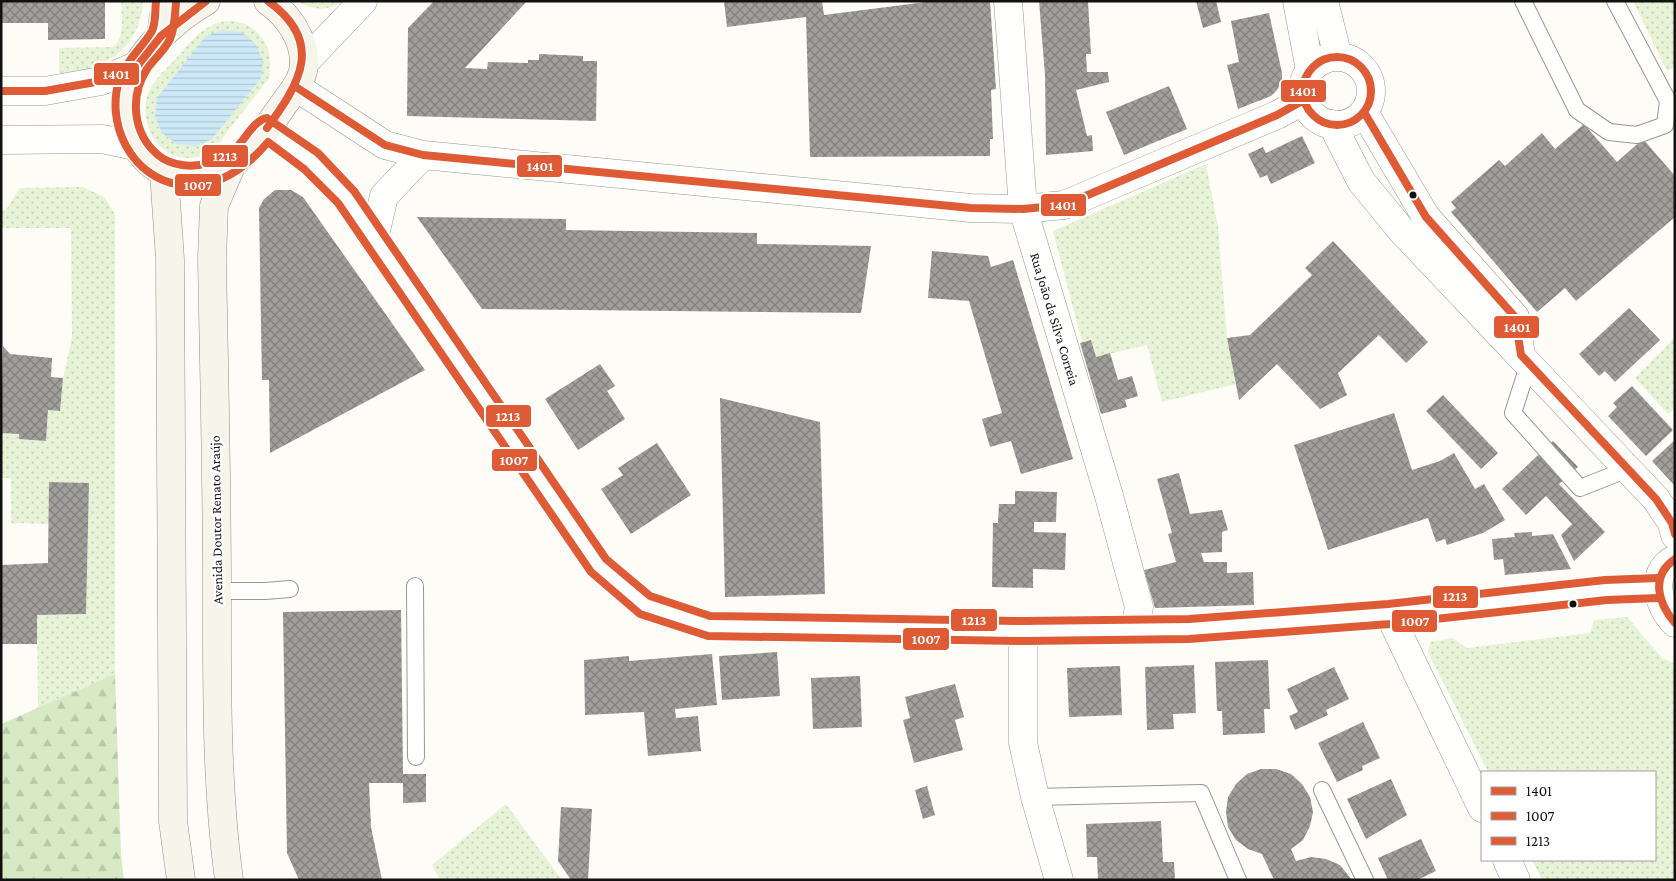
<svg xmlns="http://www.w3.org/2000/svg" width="1676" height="881" font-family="'Crimson Pro',serif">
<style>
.grass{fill:url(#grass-dots)}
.forest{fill:url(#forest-firs)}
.water{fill:url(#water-rules)}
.building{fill:url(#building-cross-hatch)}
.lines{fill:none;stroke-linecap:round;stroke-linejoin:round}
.service-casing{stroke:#979795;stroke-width:18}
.minor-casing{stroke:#979795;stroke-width:29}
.tertiary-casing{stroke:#979795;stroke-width:29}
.secondary-casing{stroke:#8e8d8b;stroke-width:29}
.service{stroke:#fffffe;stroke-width:16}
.minor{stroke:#fffffe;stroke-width:28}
.tertiary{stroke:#fffffe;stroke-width:28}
.secondary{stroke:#f6f4eb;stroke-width:28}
.bus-1-casing{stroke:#fff;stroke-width:11}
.bus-2-casing{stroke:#fff;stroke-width:11}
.bus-3-casing{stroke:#fff;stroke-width:11}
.bus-1{stroke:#df5b35;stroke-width:8}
.bus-2{stroke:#df5b35;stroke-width:8}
.bus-3{stroke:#df5b35;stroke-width:8}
.bus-dot{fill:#111;stroke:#fff;stroke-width:2}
.labels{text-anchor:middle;stroke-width:5;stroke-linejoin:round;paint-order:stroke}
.street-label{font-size:14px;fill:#111;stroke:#fff}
.line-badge{stroke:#fff;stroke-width:2}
.badge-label{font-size:14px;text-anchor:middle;font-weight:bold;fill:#fff}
</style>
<defs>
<pattern id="grass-dots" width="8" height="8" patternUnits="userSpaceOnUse" patternTransform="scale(1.25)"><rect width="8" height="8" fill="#e7f3d7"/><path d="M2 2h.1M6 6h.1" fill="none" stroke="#c5cfb8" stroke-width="1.8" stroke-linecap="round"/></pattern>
<pattern id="forest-firs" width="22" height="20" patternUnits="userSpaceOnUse" patternTransform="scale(1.25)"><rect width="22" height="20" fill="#d8eac5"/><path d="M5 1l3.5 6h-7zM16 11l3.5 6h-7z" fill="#b8c8a8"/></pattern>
<pattern id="water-rules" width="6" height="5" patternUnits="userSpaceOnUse" patternTransform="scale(1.25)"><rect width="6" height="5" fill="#cde8f7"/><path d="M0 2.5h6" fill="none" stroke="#afc6d3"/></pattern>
<pattern id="building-cross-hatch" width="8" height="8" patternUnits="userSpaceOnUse" patternTransform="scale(1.25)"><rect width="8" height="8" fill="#a19f9c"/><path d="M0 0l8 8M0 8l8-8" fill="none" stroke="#82807e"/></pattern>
</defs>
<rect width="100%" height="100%" fill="#fdfcf7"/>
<path class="grass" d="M121 1H143C141 49 103 72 59 73V48L113 47C126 36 121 17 121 1Z
M298 1H344C330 11 312 11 298 1Z
M1633 1H1675V67L1667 71Z
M226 21C259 20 277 50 268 80 255 96 243 112 230 128 225 134 220 144 213 149 178 175 140 140 146 102 148 83 169 67 181 53 195 37 204 25 226 21Z
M1206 164 1218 227 1227 338 1236 384 1162 402 1147 345 1096 357 1091 340 1082 342 1053 231Z
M83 187 104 197 115 214V674L38 708 37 615 86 614 89 483 50 482 49 524 11 523V478H1V433L19 434V439L46 441 48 410 60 411 63 378 72 337 71 228H1V210H6L20 188Z
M1675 337V408L1668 414 1635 378Z
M1627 617 1662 658 1675 664V880H1542L1532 860H1655V772H1488L1428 652 1430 642 1453 638 1467 648 1590 633 1594 620Z
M506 804 562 880H440L432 865Z"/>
<path class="forest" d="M115 674 121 855 124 880H1V724Z"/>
<path class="water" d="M222 30 241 32 255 43 263 60 261 78 212 139 195 146 177 144 162 133 155 117 157 98 205 37Z"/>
<path class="building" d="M1 1H105V39L48 40V23H1Z
M434 1H527L465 68 487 69 488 62 528 63V60H539V54L583 56V61H597L596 121 407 116 408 28Z
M724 1H822L824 15 934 1H990L996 89 991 90 993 139H990V156L810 157 806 17 727 27Z
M1039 1H1088L1091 54H1086L1087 72H1108L1109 82 1076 90 1087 136 1092 135 1093 151 1046 155 1045 75Z
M1196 1H1216L1221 22 1203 28Z
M1269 13 1282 73V81L1277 90 1271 96 1238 109 1227 65 1239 62 1231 21Z
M1169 86 1187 129 1124 155 1106 112Z
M1584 124 1617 162 1643 139 1675 176V217L1576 301 1565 288 1537 312 1451 212 1456 208 1451 202 1499 160 1505 166 1542 133 1555 149Z
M1302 136 1315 163 1271 184 1267 175 1260 178 1248 154 1263 147 1266 153Z
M275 190H291L303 197 425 370 270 453 269 380H262L259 208 264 199Z
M417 217 566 219V230L757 233V244L871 246 861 313 482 309Z
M1333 241 1428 342 1406 363 1379 335 1338 373 1347 395 1320 409 1277 364 1239 400 1227 338 1250 335 1312 275 1305 268Z
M932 251 988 256 991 267 1013 260 1073 459 1021 474 1011 441 990 447 982 419 1002 413 969 301 928 298Z
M1629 308 1660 340 1615 382 1605 371 1599 376 1579 354Z
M1091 340 1096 357 1110 353 1118 380 1132 376 1138 396 1125 400 1127 407 1101 414 1080 343Z
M3 346 10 354 52 358 51 377 63 378 60 411 48 410 46 441 19 439V434L1 433Z
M600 364 615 386 607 391 625 419 578 450 545 399Z
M1632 386 1673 430 1646 456 1608 416 1617 407 1613 403Z
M1443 395 1498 453 1481 469 1426 411Z
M720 398 820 422 825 594 725 597Z
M1394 413 1412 470 1440 461 1454 453 1475 489 1484 484 1505 520 1483 533 1447 545 1445 539 1436 542 1428 518 1328 550 1294 445Z
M1675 440V486L1652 461Z
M1553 441 1578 467 1559 484 1605 532 1574 561 1561 535 1572 524 1546 496 1526 515 1502 489Z
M657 443 691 495 631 534 601 489 623 475 618 468Z
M1179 473 1190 514 1222 510 1228 530 1222 532V552L1201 553 1204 562H1227V573L1253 572 1254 605 1155 608 1144 570 1176 562 1168 534 1172 533 1157 479Z
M49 482 89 483 86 614 37 615V644H1V565L48 563Z
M1015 491 1057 492 1056 522H1034V532L1066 533 1065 570 1033 569V588L992 587 993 523H998L999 504H1015Z
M1532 532V536L1553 534 1571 569 1505 575 1503 559 1494 560 1492 539 1515 537 1514 533Z
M401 610 403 774H426V802L403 803V783H369L371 827 382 880H299L287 853 283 612Z
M777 652 780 696 722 700 719 656Z
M712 654 717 705 675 709 676 718 698 716 701 751 648 756 644 712 585 715 584 660 629 656V661Z
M1268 660 1270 709H1264L1265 733 1223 735 1222 711H1217L1215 662Z
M1194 665 1196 713 1173 714 1174 729 1147 730 1145 667Z
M1120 666 1122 715 1069 717 1067 668Z
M1334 667 1349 699 1326 710 1328 715 1295 730 1289 716 1298 712 1287 689Z
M860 676 862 727 813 729 811 678Z
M955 684 964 717 955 720 963 750 914 763 903 720 910 718 905 697Z
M1363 722 1380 758 1362 766 1363 770 1337 782 1318 743Z
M1261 769H1276L1291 774 1302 784 1310 797 1313 812 1310 826 1303 840 1291 849 1296 861 1311 857 1326 859 1340 865 1352 880H1274L1262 854 1248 849 1236 840 1228 827 1226 812 1228 797 1236 784 1247 774Z
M1391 779 1407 815 1366 839 1347 799Z
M927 786 935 815 923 819 915 790Z
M561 807 592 809 588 880H571L558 861Z
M1161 821 1163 862H1174L1175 880H1098L1097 857H1087L1086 824Z
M1421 839 1436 871 1417 880H1388L1378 858Z"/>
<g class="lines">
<defs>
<path id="service" d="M1523 1 1577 110 1609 132 1637 135 1665 125 1668 101 1615 1
M1529 363 1513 413 1580 488 1628 469
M415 586 416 757
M217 591H265L290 589
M1322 790 1365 880
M1035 797 1201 793 1238 880"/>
<path id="minor" d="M1008 1 1023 209 1109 496 1139 607 1135 629
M304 63 363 1
M296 87 385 145 423 155 971 208 1023 209 1064 205 1277 115 1304 100
M267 128 311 161 346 197 599 566 645 605 708 626 1023 631 1189 629 1389 614 1606 590 1658 588
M374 239 384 196 423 155
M1389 614 1482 808
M1023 631V743L1035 797 1059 880
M1507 860 1516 880"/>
<path id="tertiary" d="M1297 1 1310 70
M1324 1 1338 57
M1303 91a34 34 0 1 1 68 0a34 34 0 1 1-68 0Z
M1 91H45L101 81 138 65
M1364 112 1426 217 1515 317 1521 355
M1332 124 1361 181 1402 231 1656 499 1672 523 1675 535
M1 140 102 139 135 146
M1675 559C1649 572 1657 605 1675 623"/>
<path id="secondary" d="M206 1C174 19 127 61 125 101 125 122 131 141 144 157 166 182 208 182 234 162 253 148 268 127 281 108 290 95 303 81 304 65 305 39 288 15 268 1
M161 36 166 1
M164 173 170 259 173 821 181 880
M229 880C216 784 217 689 217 592 217 481 214 370 212 258L214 206 232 164"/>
</defs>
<use href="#service" class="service-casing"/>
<use href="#minor" class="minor-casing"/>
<use href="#tertiary" class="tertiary-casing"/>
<use href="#secondary" class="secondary-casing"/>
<use href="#service" class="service"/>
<use href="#minor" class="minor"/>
<use href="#tertiary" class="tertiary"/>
<use href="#secondary" class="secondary"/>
<defs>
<path id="bus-1" d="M1303 91a34 34 0 1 1 68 0a34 34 0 1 1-68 0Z
M296 87 385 145 423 155 971 208 1023 209 1064 205 1277 115 1304 100
M1 91H45L101 81 138 65 161 36 206 1
M1364 112 1426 217 1515 317 1521 355 1656 499 1672 523 1675 534
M267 128C300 83 325 42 268 1
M1675 559C1650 576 1658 603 1675 623"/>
<path id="bus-2" d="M156 1C155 10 156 23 152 31 142 48 127 59 120 78 104 123 132 179 181 185 218 189 246 168 268 142L304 169 338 203 591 572 640 614 708 636 1023 641 1189 639 1390 624 1607 600 1658 598"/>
<path id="bus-3" d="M176 2C175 14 175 28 170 39 165 50 154 59 147 69 129 97 133 134 158 155 171 166 192 168 208 163 217 160 228 155 235 149 245 140 254 120 267 118L318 153 354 191 606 559 650 596 710 616 1023 621 1189 619 1388 604 1605 580 1658 578"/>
</defs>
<use href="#bus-1" class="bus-1-casing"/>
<use href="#bus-2" class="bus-2-casing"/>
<use href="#bus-3" class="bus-3-casing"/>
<use href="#bus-1" class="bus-1"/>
<use href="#bus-2" class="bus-2"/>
<use href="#bus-3" class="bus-3"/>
</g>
<g class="bus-dot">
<circle cx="1413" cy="195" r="4.5"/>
<circle cx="1573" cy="604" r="4.5"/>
</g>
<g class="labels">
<g class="street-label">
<text transform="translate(1055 319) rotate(73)" y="5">Rua João da Silva Correia</text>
<text transform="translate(216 520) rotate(-91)" y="5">Avenida Doutor Renato Araújo</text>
</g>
</g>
<g class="line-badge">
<rect x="93" y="62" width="47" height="24" rx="5" fill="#df5b35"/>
<rect x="1280" y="79" width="47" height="24" rx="5" fill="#df5b35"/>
<rect x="201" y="144" width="48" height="24" rx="5" fill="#df5b35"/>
<rect x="516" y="154" width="47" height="24" rx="5" fill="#df5b35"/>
<rect x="174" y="173" width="48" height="24" rx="5" fill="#df5b35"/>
<rect x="1040" y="193" width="47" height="24" rx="5" fill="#df5b35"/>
<rect x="1493" y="315" width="47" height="24" rx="5" fill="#df5b35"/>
<rect x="485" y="404" width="47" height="24" rx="5" fill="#df5b35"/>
<rect x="491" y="448" width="47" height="24" rx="5" fill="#df5b35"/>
<rect x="1432" y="585" width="47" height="24" rx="5" fill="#df5b35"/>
<rect x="950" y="608" width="48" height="24" rx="5" fill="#df5b35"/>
<rect x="1391" y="609" width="47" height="24" rx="5" fill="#df5b35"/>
<rect x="902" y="627" width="48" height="24" rx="5" fill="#df5b35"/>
</g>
<g class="badge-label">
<text x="116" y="79">1401</text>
<text x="1303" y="96">1401</text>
<text x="225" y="161">1213</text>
<text x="540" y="171">1401</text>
<text x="198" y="190">1007</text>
<text x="1063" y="210">1401</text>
<text x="1517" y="332">1401</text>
<text x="508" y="421">1213</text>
<text x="514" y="465">1007</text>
<text x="1455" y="601">1213</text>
<text x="974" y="625">1213</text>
<text x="1415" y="626">1007</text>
<text x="926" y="644">1007</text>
</g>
<rect width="1676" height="881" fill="none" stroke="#111111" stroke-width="5"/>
<rect x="1481" y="771" width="175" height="90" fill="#ffffff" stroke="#a0a0a0"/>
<rect x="1491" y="787" width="25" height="8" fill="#df5b35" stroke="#a0a0a0"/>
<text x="1526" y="796" font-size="15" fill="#111111">1401</text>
<rect x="1491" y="812" width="25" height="8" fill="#df5b35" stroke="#a0a0a0"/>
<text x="1526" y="821" font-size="15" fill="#111111">1007</text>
<rect x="1491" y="837" width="25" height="8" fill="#df5b35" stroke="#a0a0a0"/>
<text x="1526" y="846" font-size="15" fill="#111111">1213</text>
</svg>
